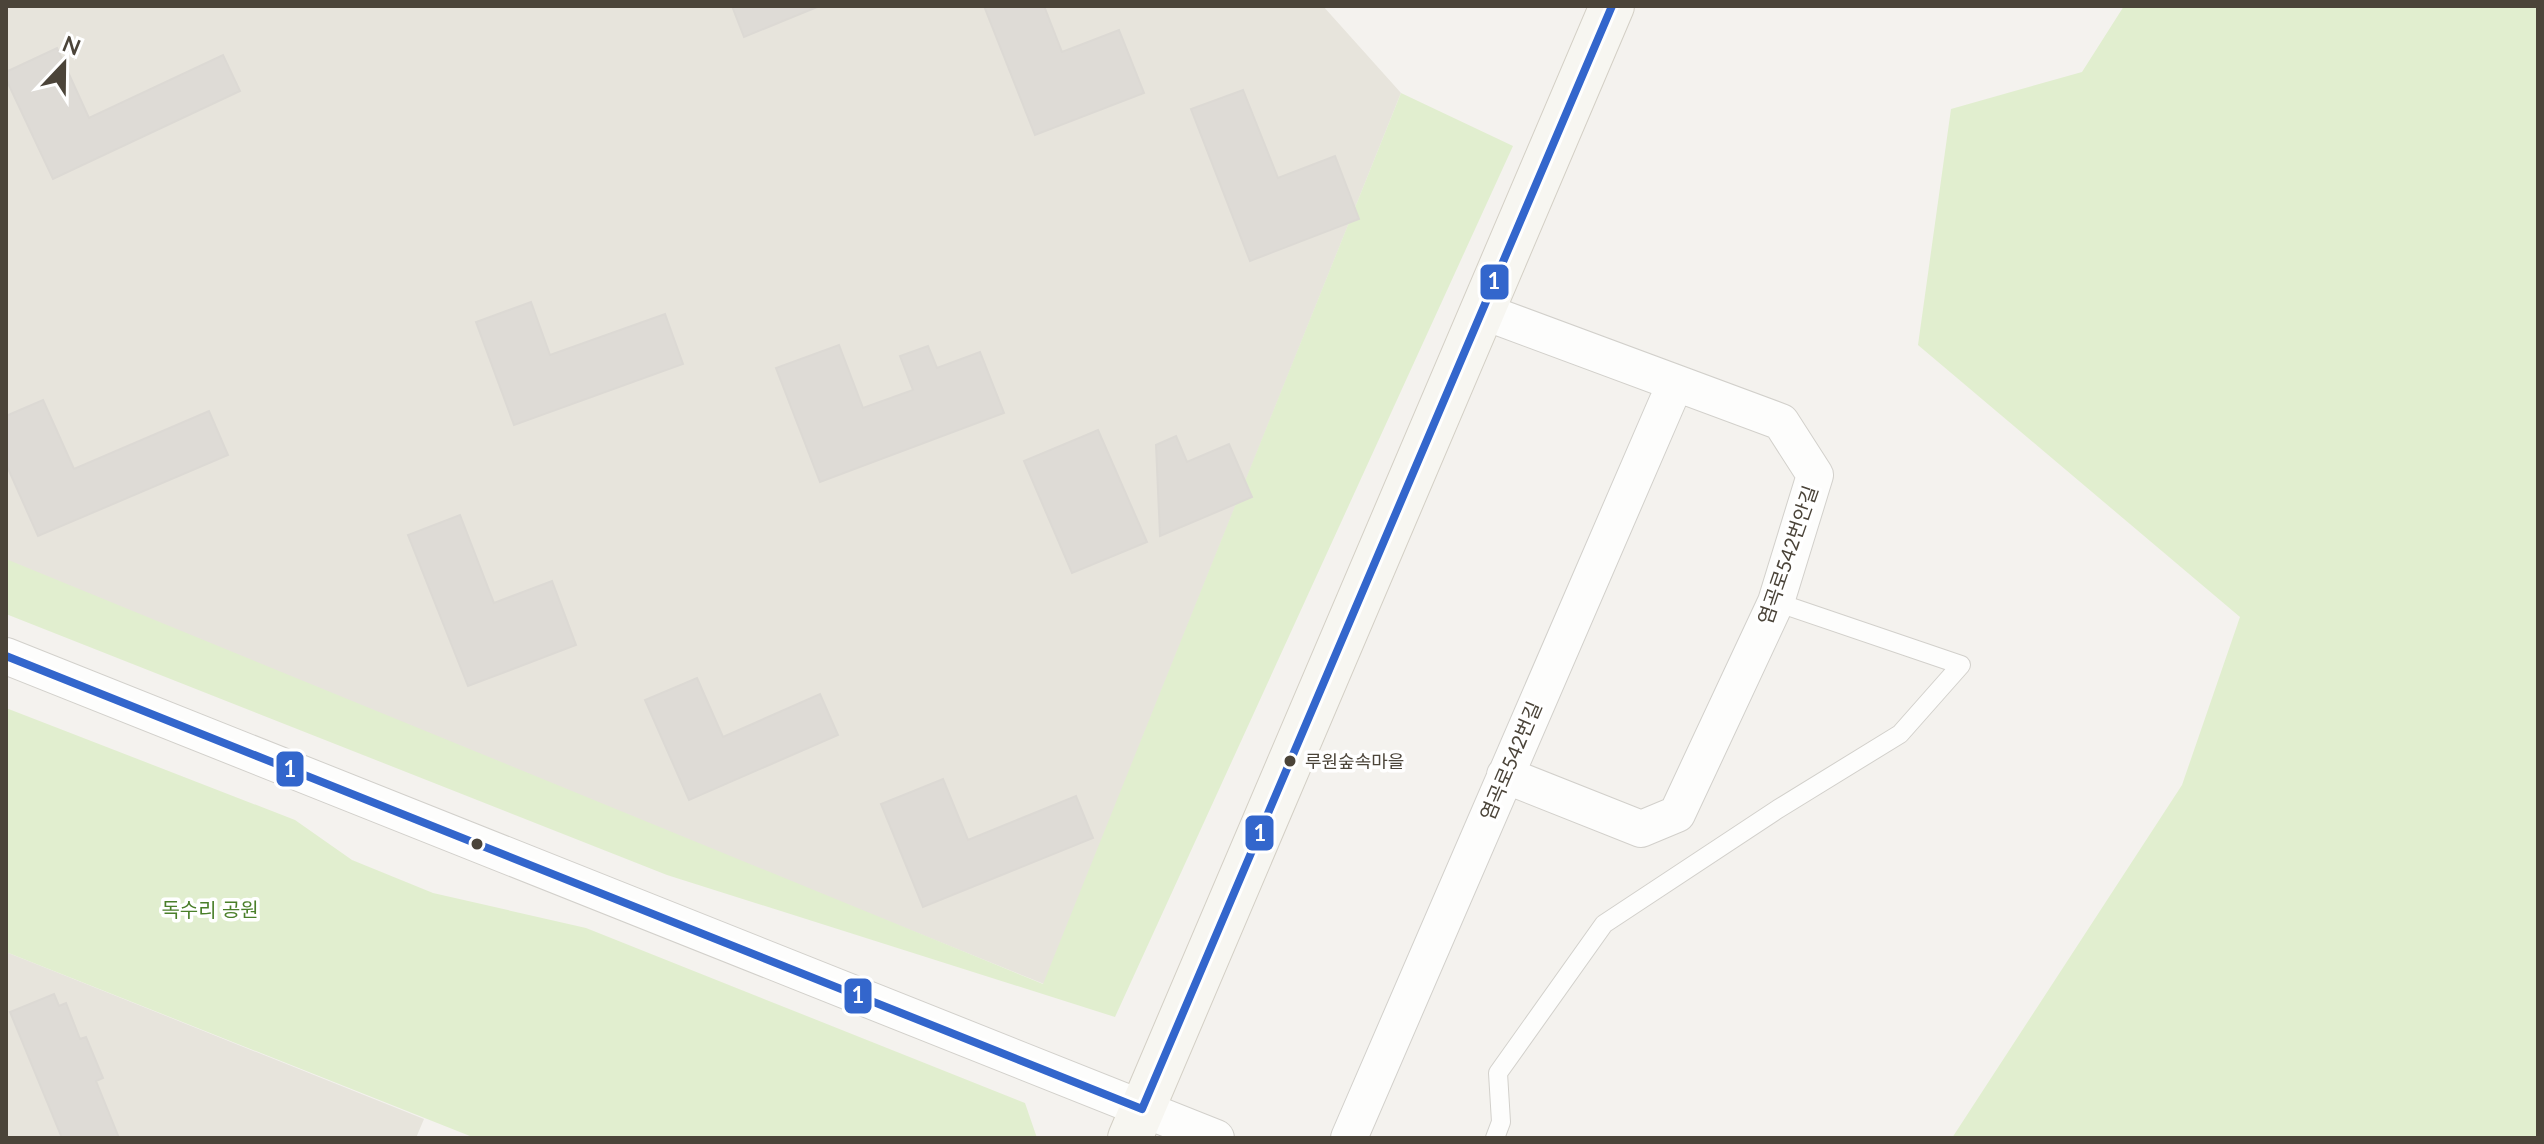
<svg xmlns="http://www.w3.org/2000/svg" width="2544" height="1144" font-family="Lato,'Noto Sans KR',sans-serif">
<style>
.residential{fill:#e7e4dc}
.green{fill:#e1eecf}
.building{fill:#dedbd6;stroke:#dcd9d4;stroke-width:2}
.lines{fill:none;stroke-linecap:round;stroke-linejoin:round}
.lane-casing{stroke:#d2d0cb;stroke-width:20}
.street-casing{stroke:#d2d0cb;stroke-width:38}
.secondary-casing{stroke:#d3cfc5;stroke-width:46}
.lane{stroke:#fdfdfc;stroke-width:18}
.street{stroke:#fdfdfc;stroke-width:36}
.secondary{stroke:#f7f6f1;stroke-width:44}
.bus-1-casing{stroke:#fff;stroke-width:14}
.bus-1{stroke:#36c;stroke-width:8}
.bus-dot{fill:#4b4439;stroke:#fff;stroke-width:3}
.labels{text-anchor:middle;stroke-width:7;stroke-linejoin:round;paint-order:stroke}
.bus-label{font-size:18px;fill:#4b4439;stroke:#fff;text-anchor:start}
.street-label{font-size:20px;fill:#4b4439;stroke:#fff}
.park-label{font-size:20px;fill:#4a7f2a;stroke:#fff}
.line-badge{stroke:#fff;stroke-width:3}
.badge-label{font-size:22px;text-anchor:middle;font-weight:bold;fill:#fff}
</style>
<rect width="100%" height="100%" fill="#f4f2ee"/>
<path class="residential" d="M6 6H1323L1401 93 1044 984 394 722 6 560Z
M6 952 424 1119 416 1138H6Z"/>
<path class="green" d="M2124 6H2538V1138H1952L2182 785 2240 617 1918 345 1951 109 2082 72Z
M1401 93 1513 146 1115 1017 667 875 6 614V559L1043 984Z
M6 708 295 820 352 860 433 893 586 928 1025 1103 1037 1138H475L6 952Z"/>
<path class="building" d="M732 6H817V7L744 37Z
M984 6H1044L1062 52 1119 30 1144 93 1035 135Z
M57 48 89 118 223 55 240 91 53 179 6 79V72Z
M1243 90 1278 178 1335 156 1359 219 1250 261 1191 109Z
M531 302 550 355 665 314 683 364 514 425 476 322Z
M839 345 863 408 913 390 900 356 928 346 937 368 980 352 1004 413 820 482 776 368Z
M43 400 74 469 209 411 228 455 38 536 6 464V416Z
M1098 430 1147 542 1072 573 1024 461Z
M1176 436 1187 462 1229 444 1252 497 1160 536 1156 445Z
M460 515 494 603 552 581 576 645 468 686 408 535Z
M697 678 723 737 820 694 838 735 689 800 645 700Z
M943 779 968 840 1076 796 1093 838 923 907 881 804Z
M54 994 59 1006 66 1003 80 1039 86 1037 103 1078 96 1081 119 1138H62L10 1012Z"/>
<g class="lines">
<defs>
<path id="lane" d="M1495 1138 1501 1122 1498 1073 1604 924 1778 809 1900 734 1961 665 1776 602"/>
<path id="street" d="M1482 311 1781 422 1815 475 1776 602 1677 814 1641 829 1505 775
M6 656 1216 1138
M1349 1138 1675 384"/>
<path id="secondary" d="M1130 1138 1612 6"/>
</defs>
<use href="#lane" class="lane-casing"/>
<use href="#street" class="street-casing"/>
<use href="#secondary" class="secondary-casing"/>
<use href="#lane" class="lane"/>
<use href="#street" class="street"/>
<use href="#secondary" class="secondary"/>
<defs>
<path id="bus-1" d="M6 656 1142 1109
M1142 1109 1612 6"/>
</defs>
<use href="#bus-1" class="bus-1-casing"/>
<use href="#bus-1" class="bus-1"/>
</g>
<g class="bus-dot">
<circle cx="1290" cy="761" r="7"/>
<circle cx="477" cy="844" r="7"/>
</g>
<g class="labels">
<g class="bus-label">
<text x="1305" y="768">루원숲속마을</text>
</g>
<g class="street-label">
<text transform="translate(1788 555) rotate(-71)" y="7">염곡로542번안길</text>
<text transform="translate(1511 761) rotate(-67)" y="7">염곡로542번길</text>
</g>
<g class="park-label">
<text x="210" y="917">독수리 공원</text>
</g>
</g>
<g class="line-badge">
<rect x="1479" y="263" width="31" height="38" rx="8" fill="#36c"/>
<rect x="275" y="750" width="30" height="38" rx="8" fill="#36c"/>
<rect x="1244" y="814" width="31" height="38" rx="8" fill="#36c"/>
<rect x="843" y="977" width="30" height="38" rx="8" fill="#36c"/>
</g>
<g class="badge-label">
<text x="1494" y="289">1</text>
<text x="290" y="777">1</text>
<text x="1260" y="841">1</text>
<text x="858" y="1003">1</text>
</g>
<rect width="2544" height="1144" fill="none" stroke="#4b4439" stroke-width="16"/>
<g transform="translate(64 64) rotate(22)" stroke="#ffffff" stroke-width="6" paint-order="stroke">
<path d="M0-6L14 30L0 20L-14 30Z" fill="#4b4439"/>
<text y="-12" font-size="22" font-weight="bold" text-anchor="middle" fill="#4b4439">N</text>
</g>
</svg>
